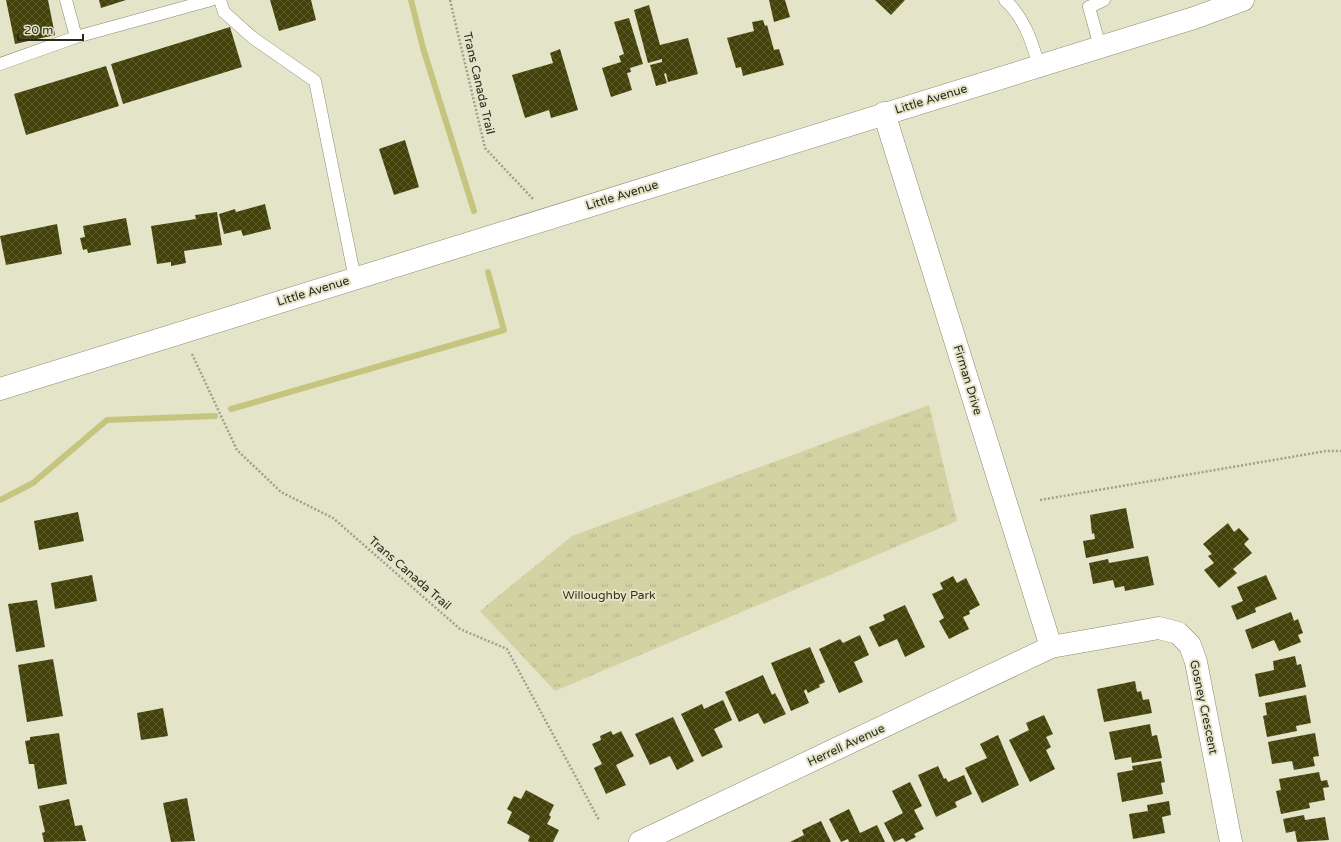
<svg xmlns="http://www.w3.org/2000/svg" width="1341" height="842" font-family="'Varela Round',sans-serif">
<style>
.park{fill:url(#park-tufts)}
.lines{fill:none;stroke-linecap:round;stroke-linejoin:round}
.stream{stroke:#c5c57f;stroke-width:6}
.building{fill:url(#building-cross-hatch)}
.lane-casing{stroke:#8b8b71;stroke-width:13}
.street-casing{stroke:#8b8b71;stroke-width:23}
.secondary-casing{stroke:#8b8b71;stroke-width:23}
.path{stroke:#a0a08b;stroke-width:2.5;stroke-dasharray:2 2;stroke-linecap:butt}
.lane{stroke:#fff;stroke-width:12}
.street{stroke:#fff;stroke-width:22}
.secondary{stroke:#fff;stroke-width:22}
.labels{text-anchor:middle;stroke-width:4;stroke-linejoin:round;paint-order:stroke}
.street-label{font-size:12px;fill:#29291f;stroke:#e4e4c9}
.park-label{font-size:12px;fill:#343314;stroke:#e4e4c9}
</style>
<defs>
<pattern id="park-tufts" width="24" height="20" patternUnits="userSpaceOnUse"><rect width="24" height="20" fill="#d2d2a3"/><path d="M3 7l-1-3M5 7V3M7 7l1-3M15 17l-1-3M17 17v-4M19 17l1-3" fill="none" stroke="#b4b48c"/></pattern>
<pattern id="building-cross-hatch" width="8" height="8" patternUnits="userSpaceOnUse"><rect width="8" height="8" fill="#44420b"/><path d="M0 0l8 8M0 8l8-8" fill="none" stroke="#5d5b2e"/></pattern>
</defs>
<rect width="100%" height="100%" fill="#e4e4c9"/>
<path class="park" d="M929 405 957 521 555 691 480 611 572 536Z"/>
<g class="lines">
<path class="stream" d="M411 0 423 48 474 211
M231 409 504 330 488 272
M0 500 33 483 107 420 215 416"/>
</g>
<path class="building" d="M6 0H48L55 35 15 44Z
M99 0H126L101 8Z
M270 0H311L316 20 279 31Z
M769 0H785L790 17 774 22Z
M875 0H905L891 15Z
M649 5 660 45 688 38 698 74 668 82 666 73 664 74 667 83 656 86 650 65 662 62V59L648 63 634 10Z
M629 18 643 64 630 68 631 72 627 73 632 90 611 97 602 68 621 62 619 56 624 54 614 22Z
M763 20 765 26 767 25 774 50 779 49 784 65 743 76 741 67 736 68 727 38 754 31 752 22Z
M230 27 242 67 123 104 111 64Z
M560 49 578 110 551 118 549 110 525 118 512 75 553 63 550 53Z
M106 66 119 106 26 135 14 94Z
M405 140 419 187 394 195 379 149Z
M265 204 271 229 243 236 241 230 224 234 219 214 235 209 236 212Z
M217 212 222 245 184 251 186 263 171 266V262L157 264 151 226 196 219 195 215Z
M126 218 131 245 88 253 87 249 83 250 80 238 85 237 83 226Z
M57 224 62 254 6 265 0 236Z
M1126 508 1134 548 1086 558 1083 541 1095 539 1094 533 1092 534 1090 515Z
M78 512 84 541 39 550 34 521Z
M1228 523 1234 532 1239 528 1249 539 1244 544 1252 553 1233 569 1237 573 1219 588 1204 570 1214 563 1208 556 1212 554 1203 544Z
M1148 556 1154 585 1125 591 1124 586 1115 588 1113 580 1093 584 1089 563 1108 559 1109 563Z
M92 575 97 601 55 609 51 583Z
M1266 575 1277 599 1255 608 1256 612 1237 620 1231 606 1243 601 1237 587Z
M953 576 957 583 966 578 980 605 969 611 970 614 963 617 969 629 949 639 939 621 944 618 932 594 943 589 940 583Z
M37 600 45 647 16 652 8 604Z
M905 605 925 647 905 657 897 639 879 647 869 627 885 620 883 615Z
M1291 612 1294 621 1298 619 1303 633 1298 635 1301 642 1279 651 1274 640 1252 649 1245 630Z
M860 635 869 655 854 662 863 682 839 693 819 649 840 639 843 643Z
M810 647 825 682 819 685 820 687 808 693 806 689 804 691 809 703 791 711 771 663Z
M1295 656 1297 665 1301 664 1306 687 1259 697 1255 674 1274 670 1273 661Z
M53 659 63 716 27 722 18 665Z
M763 675 772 695 775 693 786 714 764 724 758 713 739 722 725 692Z
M1135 681 1137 692 1141 691 1143 700 1149 699 1152 713 1104 722 1097 689Z
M1306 695 1311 723 1296 726 1297 731 1267 737 1263 716 1267 715 1265 703Z
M723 700 732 720 714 729 723 747 702 757 681 714 702 704 704 709Z
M163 708 168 736 141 740 137 713Z
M1044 715 1053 734 1046 737 1051 747 1046 750 1055 769 1030 782 1009 740 1029 730 1026 723Z
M673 717 694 761 677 770 670 756 650 765 635 734Z
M1150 724 1152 736 1157 735 1162 758 1132 763 1131 757 1115 760 1109 732Z
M611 731 613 735 621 731 634 756 616 765 626 785 606 794 594 768 602 764 592 744 601 740 600 736Z
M59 733 67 784 38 789 34 764H29L25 741 30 740V737Z
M1315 733 1319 756 1313 757 1315 766 1294 770 1292 761 1272 764 1268 742Z
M998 735 1019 785 982 803 965 768 987 758 980 744Z
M1161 761 1165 782 1161 783 1163 794 1122 802 1117 773 1133 770 1132 766Z
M938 766 944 779 946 778 948 782 964 775 972 794 955 802 957 807 936 817 918 775Z
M1319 772 1321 781 1327 780 1329 787 1323 788 1325 800 1309 803 1310 808 1281 814 1276 791 1281 790 1279 779Z
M910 782 922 806 914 810 924 829 914 834 916 837 906 842 903 838 894 842 884 823 903 813 892 791Z
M526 790 554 805 549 815 551 817 547 824 559 830 553 842H530L528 841 530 836 507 823 512 812 507 809 514 796 521 799Z
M187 798 195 841 171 842 163 803Z
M69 799 75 826 82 825 86 841 44 842 42 833 45 832 39 806Z
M1169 801 1171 815 1162 817 1165 833 1133 839 1129 814 1148 811 1147 805Z
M849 809 860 833 877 825 885 842H849L848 839 841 842 829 819Z
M1304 815 1305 820 1325 817 1329 840 1297 842 1295 831 1286 833 1283 819Z
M821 821 831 842H790L804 835 802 830Z"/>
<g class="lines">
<defs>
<path id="lane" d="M66 0 76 37
M220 0 224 12 253 38 315 81 355 279
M1005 0C1024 17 1032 42 1039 66
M1100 47 1089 7 1104 0
M0 64 76 37 211 0"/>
<path id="street" d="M884 113 1051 647
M640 842 1051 647 1159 628 1178 633 1190 645 1196 662 1231 842"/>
<path id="secondary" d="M0 389 1194 18 1243 0"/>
</defs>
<use href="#lane" class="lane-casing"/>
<use href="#street" class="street-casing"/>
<use href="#secondary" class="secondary-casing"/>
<path class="path" d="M450 0 485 148 533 199
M192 354 237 450 281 492 333 518 460 629 507 649 599 820
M1040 500 1326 451H1341"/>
<use href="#lane" class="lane"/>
<use href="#street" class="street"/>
<use href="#secondary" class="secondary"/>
</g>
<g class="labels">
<g class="street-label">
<text transform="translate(479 83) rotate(77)" y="4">Trans Canada Trail</text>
<text transform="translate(931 99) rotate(-17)" y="4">Little Avenue</text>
<text transform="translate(622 195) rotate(-17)" y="4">Little Avenue</text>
<text transform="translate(313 291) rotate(-17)" y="4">Little Avenue</text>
<text transform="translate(968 380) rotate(73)" y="4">Firman Drive</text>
<text transform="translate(410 573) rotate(41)" y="4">Trans Canada Trail</text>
<text transform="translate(1204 707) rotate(78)" y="4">Gosney Crescent</text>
<text transform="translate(846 745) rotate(-25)" y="4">Herrell Avenue</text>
</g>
<g class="park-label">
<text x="609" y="599">Willoughby Park</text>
</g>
</g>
<path d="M18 34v6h65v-6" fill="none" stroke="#29291f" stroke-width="2"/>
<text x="24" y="34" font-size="12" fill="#29291f" stroke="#e4e4c9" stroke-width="3" paint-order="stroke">20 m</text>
</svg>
